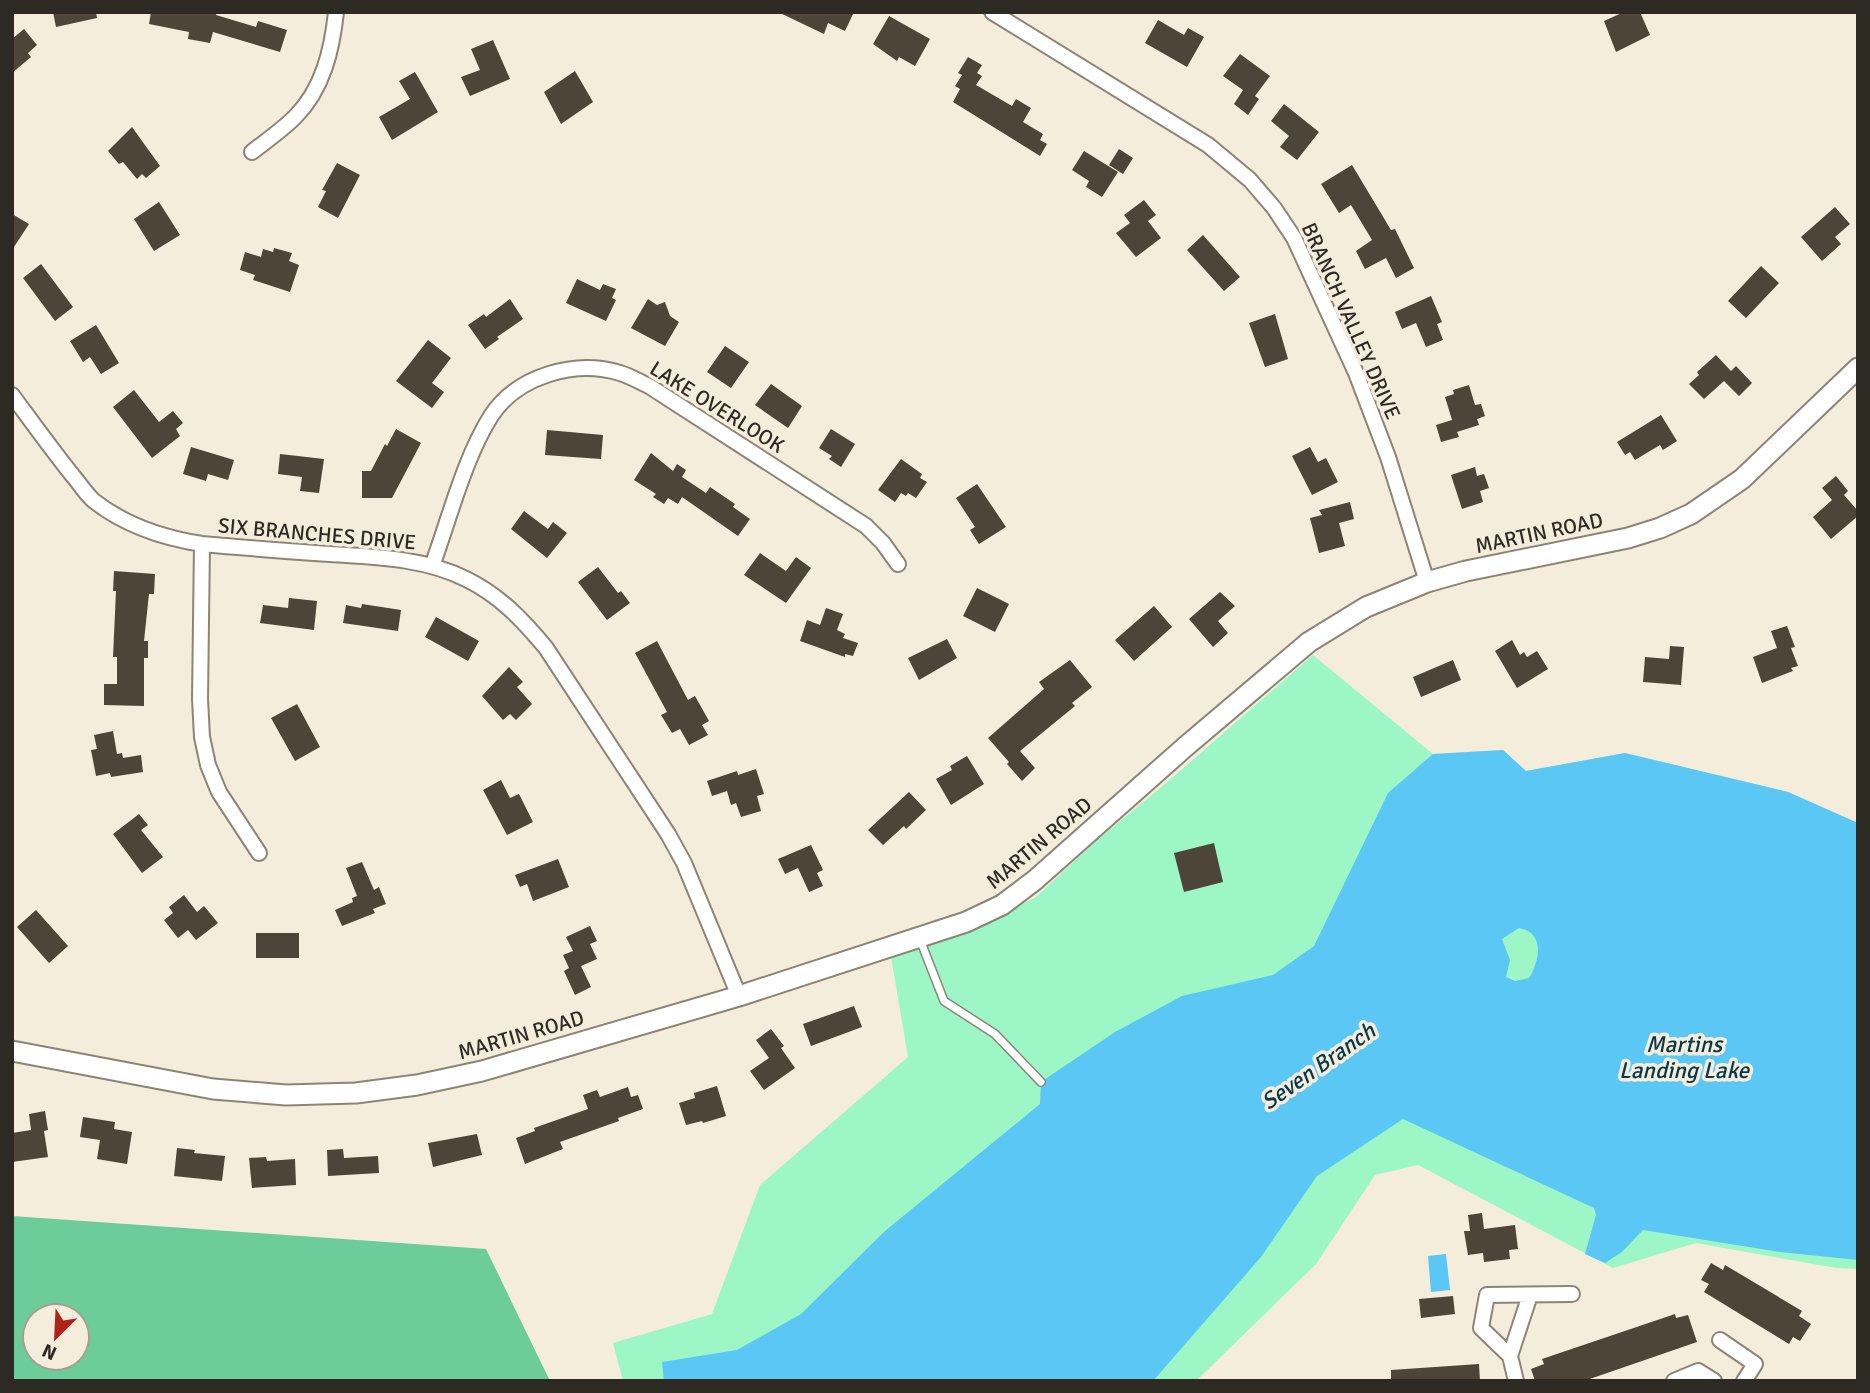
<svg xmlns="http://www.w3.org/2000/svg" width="1870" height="1393" font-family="Signika,sans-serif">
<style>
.green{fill:#9df6c6}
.forest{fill:#6ccd9b;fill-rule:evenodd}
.water{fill:#5bc7f4;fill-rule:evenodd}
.building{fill:#4c4538}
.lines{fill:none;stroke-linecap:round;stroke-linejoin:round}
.lane-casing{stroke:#8c8576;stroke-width:10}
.street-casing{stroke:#8c8576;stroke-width:18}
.secondary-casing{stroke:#8c8576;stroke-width:23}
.lane{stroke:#fff;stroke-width:7}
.street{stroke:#fff;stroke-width:14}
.secondary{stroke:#fff;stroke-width:19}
.labels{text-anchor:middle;stroke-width:7;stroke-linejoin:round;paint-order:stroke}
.street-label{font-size:21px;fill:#2d2a24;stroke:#f5eddc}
.water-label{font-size:23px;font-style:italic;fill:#06384a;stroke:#f5eddc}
</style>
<rect width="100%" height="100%" fill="#f5eddc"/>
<path class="green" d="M1313 655 1433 754 1503 750 1526 771 1625 753 1788 792 1858 823V1269L1836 1268 1696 1243 1613 1268 1418 1165 1375 1175 1316 1264 1196 1381H623L613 1343 712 1314 760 1185 908 1057 890 951 957 936 1036 897 1095 842 1165 784Z"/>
<path class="forest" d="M12 1216 486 1249 550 1381H12ZM35 1316H77V1358H35Z"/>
<path class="water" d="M1503 750 1526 771 1625 753 1788 792 1858 823V1260L1780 1252 1643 1230 1622 1252 1605 1263 1585 1254 1596 1215 1594 1208 1403 1119 1317 1176 1261 1257 1153 1381H664L662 1362 737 1350 801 1314 885 1231 1040 1104 1041 1082 1115 1032 1182 996 1273 975 1314 946 1388 793 1433 754ZM1519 928C1545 933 1540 960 1529 978L1515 981 1506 977 1510 960 1502 939Z
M1446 1254 1450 1290 1431 1292 1428 1256Z"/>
<path class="building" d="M53 12H96L97 18 56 27Z
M151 12H217L216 15 256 27 258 21 287 30 280 52 213 32 210 43 188 39 189 32 149 24Z
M778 12H854L845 31 828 23 824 34Z
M1624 12H1640L1650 35 1616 52 1604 21Z
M889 16 930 39 915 66 899 57 897 61 873 44Z
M1158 20 1184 35 1188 28 1204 37 1187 67 1145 43Z
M24 29 37 45 28 53 31 57 12 73V39Z
M493 40 510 79 470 96 461 77 480 70 471 49Z
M1240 54 1270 76 1255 96 1259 99 1248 115 1234 104 1243 90 1223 76Z
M968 57 982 65 977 73 982 76 976 85 1012 106 1016 99 1031 108 1023 122 1043 134 1040 140 1047 144 1040 156 953 102 960 89 955 86 962 75 958 73Z
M575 71 593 102 561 124 544 92Z
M415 72 438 112 392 140 379 117 410 99 399 81Z
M1284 104 1319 132 1297 160 1280 147 1289 136 1271 121Z
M132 127 160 166 146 178 142 174 137 179 123 162 119 164 108 151Z
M1119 149 1133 158 1123 174 1109 165Z
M1084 151 1118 172 1102 197 1086 187 1089 181 1072 170Z
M337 163 360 175 338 218 318 207 326 191 322 190Z
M1352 165 1391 230 1395 229 1414 268 1396 278 1386 258 1365 269 1356 251 1372 240 1351 205 1339 213 1321 184Z
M1144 200 1156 215 1148 221 1161 238 1136 257 1116 233 1130 223 1124 215Z
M159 202 180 235 154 251 134 219Z
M1835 207 1850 224 1835 237 1841 244 1822 261 1801 237Z
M12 214 29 224 12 250Z
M1203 235 1240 277 1224 291 1187 250Z
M274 248 292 253 289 261 299 265 290 292 253 280 255 275 240 270 245 252 261 257 263 249 273 252Z
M41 264 73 307 55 321 23 278Z
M1761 266 1779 283 1746 318 1728 301Z
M577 279 600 290 603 284 616 289 612 298 616 300 606 321 566 303Z
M1431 296 1442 322 1437 324 1443 340 1426 347 1416 323 1402 329 1395 312Z
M510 299 523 319 497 337 499 339 485 349 468 325 484 314 486 317Z
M648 299 657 305 665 302 670 316 679 322 665 346 631 328Z
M1275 314 1288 359 1265 367 1249 323Z
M96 325 119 363 101 374 90 357 83 362 70 341Z
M428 340 451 358 432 383 444 392 432 408 396 381Z
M725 346 749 362 731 388 707 372Z
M1716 355 1731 371 1736 366 1752 383 1739 396 1724 381 1704 399 1689 384 1699 375 1697 372Z
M771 384 802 406 788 428 755 405Z
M1469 385 1475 405 1481 404 1485 416 1477 419 1479 425 1457 432 1459 437 1441 442 1436 425 1452 420 1445 397 1454 394 1453 390Z
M134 390 159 422 173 411 183 423 176 429 180 436 152 458 113 407Z
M1661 415 1677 441 1663 450 1660 445 1635 460 1630 452 1625 455 1617 442Z
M396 429 421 443 392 498H362V471H371L385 444 387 446Z
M831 429 855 444 841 467 829 459 832 456 819 448Z
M547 430 603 435 601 459 545 455Z
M191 447 234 460 228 480 208 474 206 481 183 474Z
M1310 447 1318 462 1326 458 1338 482 1312 495 1292 456Z
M651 453 673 471 677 464 686 470 682 477 706 493 710 487 735 504 733 507 750 519 738 536 682 497 678 504 668 498 664 504 653 497 656 494 634 480Z
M280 454 324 459 319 493 300 491 302 477 278 474Z
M901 459 922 474 920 478 927 482 916 498 908 493 906 496 901 493 895 502 878 490Z
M1475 467 1477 476 1484 474 1489 488 1480 491 1483 502 1462 509 1451 475Z
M1836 476 1848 491 1844 495 1858 511V516L1831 539 1813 517 1832 500 1822 488Z
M977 484 1006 527 979 544 970 530 975 527 956 498Z
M1350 502 1354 519 1339 523 1345 546 1319 553 1310 518 1322 515 1319 510Z
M524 511 548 529 553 522 567 533 547 558 511 529Z
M760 553 786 571 796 557 811 568 786 603 744 575Z
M598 567 618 593 621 591 630 603 607 620 578 582Z
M114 571 155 574 154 594H149L144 641H148V658H144V706L104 705V684H117V657H113L116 591H113Z
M977 588 1009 604 995 632 963 616Z
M1220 592 1235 606 1218 621 1228 633 1213 647 1189 619Z
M289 598 317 601 314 630 260 623 263 605 288 608Z
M362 604 401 610 398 631 343 623 346 605 361 608Z
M1154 606 1172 627 1134 661 1115 640Z
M826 608 843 614 837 630 845 634 843 638 858 643 853 656 845 654V657L800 641 807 620 820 625Z
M436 617 479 641 468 661 425 637Z
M1787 626 1795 647 1791 648 1798 666 1791 668 1793 671 1762 683 1753 657 1777 648 1771 631Z
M947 639 957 658 919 680 908 658Z
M1512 640 1520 655 1524 652 1527 657 1537 651 1548 669 1517 688 1495 651Z
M657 641 688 700 695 696 709 721 702 725 708 735 689 745 680 729 672 733 661 715 667 712 635 653Z
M1670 646 1684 647 1681 685 1643 682 1645 657 1669 659Z
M1070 660 1092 687 1072 703 1075 706 1020 751 1035 768 1022 781 1007 764 1009 762 988 738 1044 689 1039 682Z
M1453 660 1461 680 1421 697 1413 677Z
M509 667 523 682 517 687 532 704 516 720 510 714 503 720 482 696Z
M297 704 320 747 295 761 271 718Z
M113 731 117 754 122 753 123 758 141 755 143 772 111 777 110 773 96 776 91 750 97 749 94 735Z
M967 756 984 784 951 805 936 779 952 770 950 766Z
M756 769 764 794 757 796 761 811 741 817 736 803 731 805 727 791 712 796 707 781 737 771 738 775Z
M501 780 510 798 519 794 533 822 507 835 483 790Z
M909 792 926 810 906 829 904 826 883 845 868 830Z
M139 814 148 825 141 830 163 857 142 873 113 834Z
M1214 843 1223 882 1184 892 1174 853Z
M811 845 823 870 817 873 823 886 809 892 798 868 785 874 778 859Z
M558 859 569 887 533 901 527 884 520 887 515 875Z
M362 862 374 890 379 887 386 904 373 909 375 913 342 926 335 910 353 902 352 898 357 896 346 868Z
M184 895 197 912 204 906 218 923 196 940 188 930 178 938 164 920 173 913 169 907Z
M36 910 68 946 49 963 17 927Z
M590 926 597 941 590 944 597 959 581 966 591 987 575 995 564 971 569 968 563 955 573 951 566 937Z
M256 933H299V958H256Z
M854 1006 862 1027 811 1046 803 1024Z
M771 1029 784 1046 781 1048 795 1068 764 1090 750 1071 769 1058 756 1040Z
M717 1086 726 1116 703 1123 702 1121 686 1125 679 1103 695 1098 694 1093Z
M628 1087 631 1097 638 1095 643 1109 618 1118 619 1121 560 1142 563 1149 525 1164 516 1138 535 1131 534 1128 588 1109 583 1095 597 1090 600 1097Z
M45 1111 48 1130 44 1131 48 1157 12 1162V1133L31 1130 29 1114Z
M83 1117 115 1122 114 1129 132 1132 127 1164 97 1159 100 1140 80 1137Z
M477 1134 482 1155 433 1167 428 1143Z
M177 1148 195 1150 194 1153 225 1156 222 1181 174 1176Z
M343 1149 344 1158 378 1156 379 1173 328 1176 327 1150Z
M266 1157 267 1161 295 1159 296 1185 252 1188 249 1158Z
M1482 1213 1484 1229 1515 1225 1518 1249 1509 1250 1510 1259 1484 1262 1483 1253 1468 1255 1464 1231H1470L1468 1215Z
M1711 1263 1723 1270 1725 1265 1802 1311 1799 1316 1811 1324 1800 1341 1793 1337 1789 1344 1704 1292 1709 1284 1701 1280Z
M1453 1296 1455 1314 1421 1318 1419 1299Z
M1675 1314 1676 1318 1688 1315 1697 1342 1584 1381H1535L1531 1369 1544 1364 1542 1359Z
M1479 1364 1480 1381H1391V1370Z"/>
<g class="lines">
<defs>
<path id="lane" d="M919 937 944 1001 995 1034 1041 1082"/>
<path id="street" d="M992 12 1208 145 1250 180 1274 208 1294 238 1356 373 1388 457 1427 582
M252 152C266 141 282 130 295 117 323 89 332 50 336 12
M12 395C32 422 52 450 73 476 80 484 86 494 94 501 126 526 163 538 202 544 245 548 288 551 330 554 376 557 424 558 466 579 499 595 523 620 546 648L668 834 684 863 739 996
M202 544 200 699 202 737 208 765 219 792 259 853
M432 566C450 517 464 459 491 416 517 376 575 359 620 373 630 376 640 382 649 386L866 526 883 543 898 564
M1720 1340 1755 1364 1744 1381
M1510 1356 1530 1295
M1516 1381 1510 1356 1481 1328 1487 1295 1572 1294
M1674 1381 1698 1371 1714 1381"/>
<path id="secondary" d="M12 1051 213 1089 286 1095 356 1093 417 1085 482 1071 739 996 966 922 1002 905 1035 880 1185 747 1309 642 1366 607 1427 582 1466 571 1628 538 1660 528 1691 514 1742 479 1858 368"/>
</defs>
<use href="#lane" class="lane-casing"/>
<use href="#street" class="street-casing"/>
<use href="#secondary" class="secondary-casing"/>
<use href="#lane" class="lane"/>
<use href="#street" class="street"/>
<use href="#secondary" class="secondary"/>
</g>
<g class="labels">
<g class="street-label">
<text transform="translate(1351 321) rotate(66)" y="7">BRANCH VALLEY DRIVE</text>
<text transform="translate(717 407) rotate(32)" y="7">LAKE OVERLOOK</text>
<text transform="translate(1539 533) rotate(-12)" y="7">MARTIN ROAD</text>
<text transform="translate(317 534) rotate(5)" y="7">SIX BRANCHES DRIVE</text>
<text transform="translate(1039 843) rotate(-40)" y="7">MARTIN ROAD</text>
<text transform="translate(521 1035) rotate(-16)" y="7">MARTIN ROAD</text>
</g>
<g class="water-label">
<text x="1684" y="1052">Martins<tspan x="1684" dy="26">Landing Lake</tspan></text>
<text transform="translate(1318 1066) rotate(-35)" y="8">Seven Branch</text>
</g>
</g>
<rect width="1870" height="1393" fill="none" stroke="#2d2a24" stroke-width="28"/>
<g transform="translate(56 1337) rotate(204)"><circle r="33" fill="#f5eddc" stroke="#a59f92" stroke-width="2"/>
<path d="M0-5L12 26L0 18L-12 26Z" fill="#b02119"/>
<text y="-10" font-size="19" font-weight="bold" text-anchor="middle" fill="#2d2a24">N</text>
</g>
</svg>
